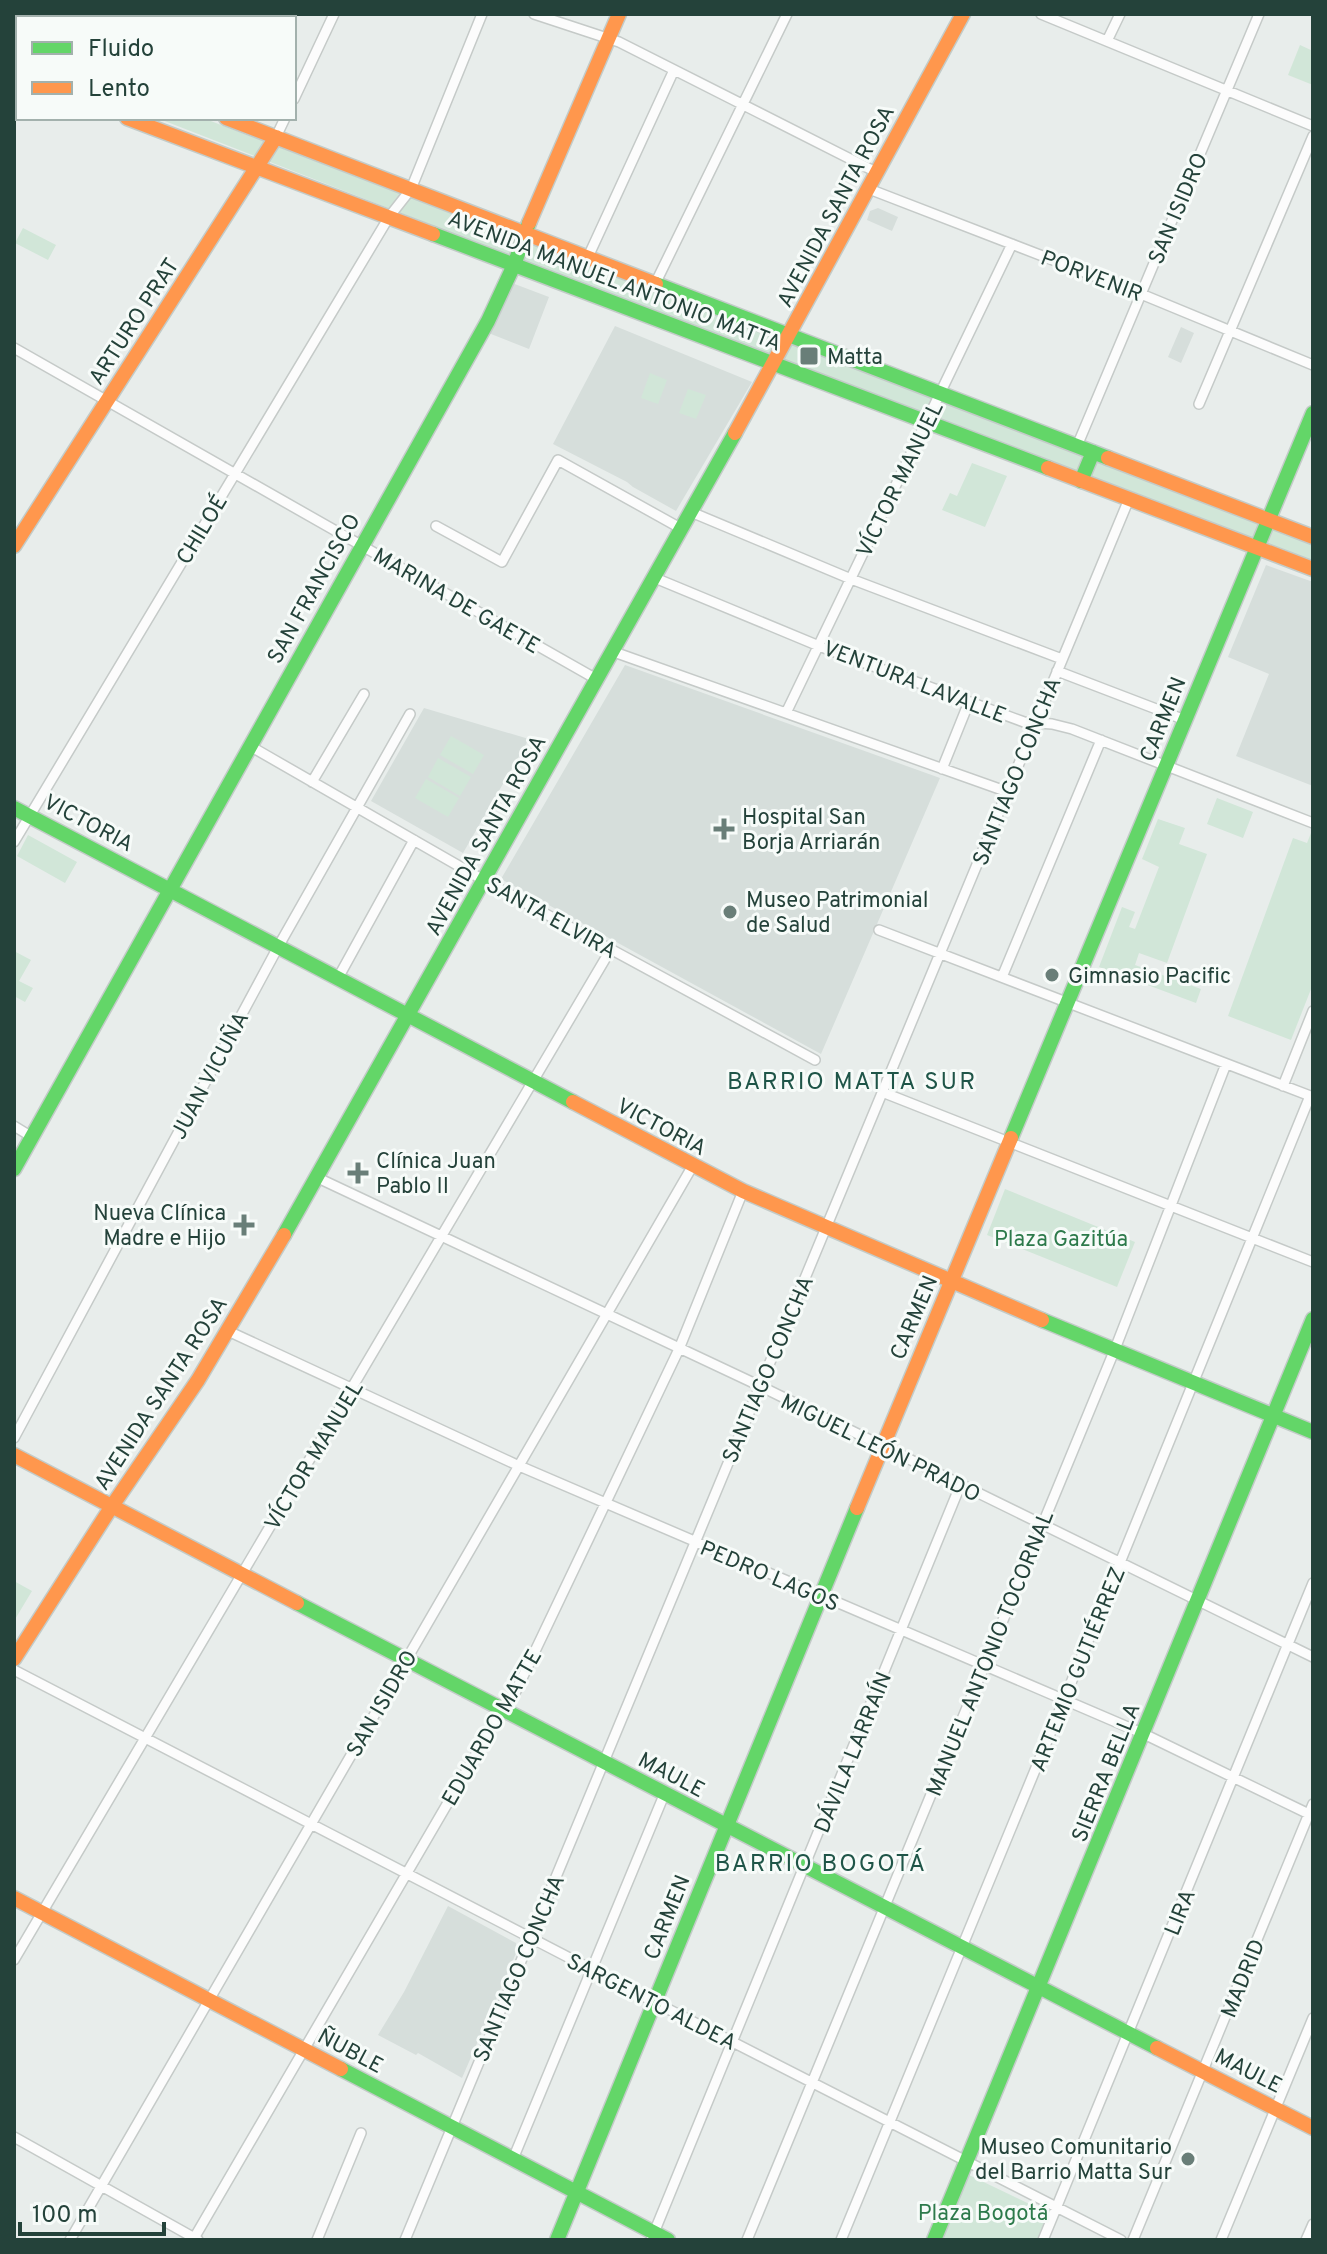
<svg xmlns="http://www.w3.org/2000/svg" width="1327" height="2254" font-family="Overpass,sans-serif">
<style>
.built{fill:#d6dedb}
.green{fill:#d1e6d8}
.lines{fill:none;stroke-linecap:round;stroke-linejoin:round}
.street-casing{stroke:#c5cac8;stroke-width:12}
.fast-casing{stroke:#c3cbc8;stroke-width:17}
.slow-casing{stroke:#c3cbc8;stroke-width:17}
.street{stroke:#fcfcfc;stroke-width:9}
.fast{stroke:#63d668;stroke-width:14}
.slow{stroke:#ff974d;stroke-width:14}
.poi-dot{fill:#697e78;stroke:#f7fbf9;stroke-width:3}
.labels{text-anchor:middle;stroke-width:6;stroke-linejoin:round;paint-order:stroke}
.street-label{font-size:22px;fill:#24423a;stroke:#f7fbf9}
.poi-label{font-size:22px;fill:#24423a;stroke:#f7fbf9;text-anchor:start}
.park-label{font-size:22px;fill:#2d7a4b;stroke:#f7fbf9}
.neighbourhood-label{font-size:24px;letter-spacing:2px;fill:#1f5548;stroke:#f7fbf9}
</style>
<rect width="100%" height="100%" fill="#e8edeb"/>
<path class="built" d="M64 14H191L189 18H62Z
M878 208 898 217 892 231 867 220 870 211Z
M512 283 549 297 529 349 486 332Z
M615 326 752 382 676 511 633 487 627 482 553 444Z
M1181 327 1194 333 1181 363 1168 357Z
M1266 565 1313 582V786L1236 756 1269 674 1228 657Z
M625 665 940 778 821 1054 501 879Z
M424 708 529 739 463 853 371 801Z
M448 1906 516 1943 517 1951 462 2078 418 2053 416 2055 378 2035 404 1992Z"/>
<path class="green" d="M1300 45 1313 51V85L1288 75Z
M157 118H203L1313 545V561L755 351Z
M23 228 56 245 48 260 15 243Z
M650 373 667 380 658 404 641 398Z
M688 389 706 395 696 419 679 413Z
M972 463 1007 476 985 527 942 510 950 493 957 496Z
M451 736 484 755 473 774 440 755Z
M438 758 471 777 460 796 428 777Z
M426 779 459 798 448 817 415 798Z
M1217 798 1253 812 1243 838 1207 824Z
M1158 819 1185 828 1179 844 1207 854 1167 963 1139 953 1135 965 1201 989 1196 1003 1099 967 1122 907 1135 912 1129 927 1135 929 1159 867 1142 859Z
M1311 833 1313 984 1291 1040 1228 1016 1293 838 1307 843Z
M28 835 77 862 65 883 17 856Z
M14 951 31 960 19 981 33 988 25 1002 14 996Z
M1005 1189 1135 1242 1117 1287 987 1235Z
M14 1581 32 1591 14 1621Z
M969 2175 1048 2213 1037 2240H941Z"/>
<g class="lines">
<defs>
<path id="street" d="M534 14 619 42 878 173
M1041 14 1313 126
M1107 41 1120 14
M294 99 334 14
M276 137 285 118
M869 189 1141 294 1313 365
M588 257 674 70
M656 282 787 14
M14 348 598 680
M1199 404 1313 136
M1077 446 1259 14
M691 512 851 579 1062 659
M436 526 502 562 558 460 682 529
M655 578 819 646 1024 722 1052 724 1072 729 1313 823
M614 652 1008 792
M1057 671 1185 720
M786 713 1012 244
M250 746 485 881 815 1060
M942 769 969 702
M312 782 364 694
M14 842 389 217 411 189 482 14
M879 930 1313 1097
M1002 977 1101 740
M338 978 414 840
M1283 1086 1313 1011
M882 1092 1313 1262
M14 1126 32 1137
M318 1178 760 1386 1313 1657
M228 1331 517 1465 1144 1734 1313 1816
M14 1438 278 947 410 714
M14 1670 668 2009 1121 2240
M14 1960 611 949
M14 2137 198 2240
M513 2159 664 1795
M70 2240 692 1167
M193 2240 499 1715 516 1691 679 1349 743 1191
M317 2240 361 2133
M405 2240 1129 499
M651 2240 960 1486
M747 2240 1115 1349 1226 1064
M841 2240 1064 1700 1310 1096
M1043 2240 1313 1583
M1133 2240 1313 1804
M1221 2240 1313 2018
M1306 2240 1313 2224"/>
<path id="fast" d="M48 18 50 14
M14 41 18 43
M14 85 18 77
M433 234 1048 468
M656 284 1108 458
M1081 481 1093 452
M14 808 573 1102
M1011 1138 1313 413
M14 1169 488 321 514 265 529 223
M284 1235 735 433
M1042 1320 1313 1432
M297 1603 1157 2048
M341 2069 668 2240
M557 2240 857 1508
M934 2240 1313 1319"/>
<path id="slow" d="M127 118 433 234
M226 118 656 284
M529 223 619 14
M735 433 963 14
M1108 458 1313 537
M1048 468 1313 569
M14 546 276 137
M573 1102 743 1191 1042 1320
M14 1455 297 1603
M857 1508 1011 1138
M14 1659 112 1506 198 1380 284 1235
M14 1898 341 2069
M1157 2048 1313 2128"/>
</defs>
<use href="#street" class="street-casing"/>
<use href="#fast" class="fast-casing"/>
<use href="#slow" class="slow-casing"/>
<use href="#street" class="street"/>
<use href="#fast" class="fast"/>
<use href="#slow" class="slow"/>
</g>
<g class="poi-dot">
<rect x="799" y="346" width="20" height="20" rx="4"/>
<path d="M720 817h8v8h8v8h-8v8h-8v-8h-8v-8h8z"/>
<circle cx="730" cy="912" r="8"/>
<circle cx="1052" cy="975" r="8"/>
<path d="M354 1161h8v8h8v8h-8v8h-8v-8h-8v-8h8z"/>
<path d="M240 1213h8v8h8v8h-8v8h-8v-8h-8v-8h8z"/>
<circle cx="1188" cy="2159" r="8"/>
</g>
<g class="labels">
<g class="street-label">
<text transform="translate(835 206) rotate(-62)" y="8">AVENIDA SANTA ROSA</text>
<text transform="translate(1177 208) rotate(-67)" y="8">SAN ISIDRO</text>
<text transform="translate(1092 275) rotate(21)" y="8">PORVENIR</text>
<text transform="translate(615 280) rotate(21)" y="8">AVENIDA MANUEL ANTONIO MATTA</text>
<text transform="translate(133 321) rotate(-57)" y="8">ARTURO PRAT</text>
<text transform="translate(899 479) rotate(-64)" y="8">VÍCTOR MANUEL</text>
<text transform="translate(201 529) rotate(-59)" y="8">CHILOÉ</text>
<text transform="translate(313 588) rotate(-61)" y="8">SAN FRANCISCO</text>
<text transform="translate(457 600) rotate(30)" y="8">MARINA DE GAETE</text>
<text transform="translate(915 681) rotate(21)" y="8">VENTURA LAVALLE</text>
<text transform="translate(1162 719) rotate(-68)" y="8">CARMEN</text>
<text transform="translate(1016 771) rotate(-68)" y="8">SANTIAGO CONCHA</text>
<text transform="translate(89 822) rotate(28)" y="8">VICTORIA</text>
<text transform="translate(485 835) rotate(-61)" y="8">AVENIDA SANTA ROSA</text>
<text transform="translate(552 917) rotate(29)" y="8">SANTA ELVIRA</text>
<text transform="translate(209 1075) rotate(-62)" y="8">JUAN VICUÑA</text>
<text transform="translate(662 1126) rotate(28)" y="8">VICTORIA</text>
<text transform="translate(913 1317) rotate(-67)" y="8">CARMEN</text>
<text transform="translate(767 1369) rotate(-67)" y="8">SANTIAGO CONCHA</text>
<text transform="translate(160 1393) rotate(-57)" y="8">AVENIDA SANTA ROSA</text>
<text transform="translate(881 1447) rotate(26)" y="8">MIGUEL LEÓN PRADO</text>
<text transform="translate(313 1455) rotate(-59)" y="8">VÍCTOR MANUEL</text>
<text transform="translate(770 1575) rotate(23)" y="8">PEDRO LAGOS</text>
<text transform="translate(989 1653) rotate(-68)" y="8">MANUEL ANTONIO TOCORNAL</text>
<text transform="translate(1077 1669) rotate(-68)" y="8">ARTEMIO GUTIÉRREZ</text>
<text transform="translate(381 1703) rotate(-60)" y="8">SAN ISIDRO</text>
<text transform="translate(491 1727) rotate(-60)" y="8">EDUARDO MATTE</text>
<text transform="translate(852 1752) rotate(-68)" y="8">DÁVILA LARRAÍN</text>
<text transform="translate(1105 1772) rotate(-68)" y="8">SIERRA BELLA</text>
<text transform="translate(672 1774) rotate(28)" y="8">MAULE</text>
<text transform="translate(1179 1912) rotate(-68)" y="8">LIRA</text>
<text transform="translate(666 1917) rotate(-68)" y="8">CARMEN</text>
<text transform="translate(518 1968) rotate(-67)" y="8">SANTIAGO CONCHA</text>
<text transform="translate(1242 1978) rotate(-68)" y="8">MADRID</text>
<text transform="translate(652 2001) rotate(27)" y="8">SARGENTO ALDEA</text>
<text transform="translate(351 2050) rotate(28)" y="8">ÑUBLE</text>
<text transform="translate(1249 2070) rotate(27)" y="8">MAULE</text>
</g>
<g class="poi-label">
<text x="827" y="364">Matta</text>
<text x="742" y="824">Hospital San<tspan x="742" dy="25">Borja Arriarán</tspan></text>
<text x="746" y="907">Museo Patrimonial<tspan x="746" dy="25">de Salud</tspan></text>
<text x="1068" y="983">Gimnasio Pacific</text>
<text x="376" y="1168">Clínica Juan<tspan x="376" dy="25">Pablo II</tspan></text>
<text x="226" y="1220" text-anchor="end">Nueva Clínica<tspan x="226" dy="25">Madre e Hijo</tspan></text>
<text x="1172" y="2154" text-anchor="end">Museo Comunitario<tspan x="1172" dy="25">del Barrio Matta Sur</tspan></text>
</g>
<g class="park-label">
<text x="1061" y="1246">Plaza Gazitúa</text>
<text x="983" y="2220">Plaza Bogotá</text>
</g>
<g class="neighbourhood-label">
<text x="852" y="1089">BARRIO MATTA SUR</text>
<text x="821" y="1871">BARRIO BOGOTÁ</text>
</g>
</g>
<rect width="1327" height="2254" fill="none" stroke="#24423a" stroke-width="32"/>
<rect x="16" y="16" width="280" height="104" fill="#f7fbf9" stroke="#a3b1ad" stroke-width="2"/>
<rect x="32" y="42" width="40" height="12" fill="#63d668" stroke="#a3b1ad" stroke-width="2"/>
<text x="88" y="56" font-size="24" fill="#24423a">Fluido</text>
<rect x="32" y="82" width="40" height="12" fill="#ff974d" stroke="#a3b1ad" stroke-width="2"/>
<text x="88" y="96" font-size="24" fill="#24423a">Lento</text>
<path d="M20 2222v12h144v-12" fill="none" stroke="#24423a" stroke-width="4"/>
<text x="32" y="2222" font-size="24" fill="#24423a" stroke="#f7fbf9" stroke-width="6" paint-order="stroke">100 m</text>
</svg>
